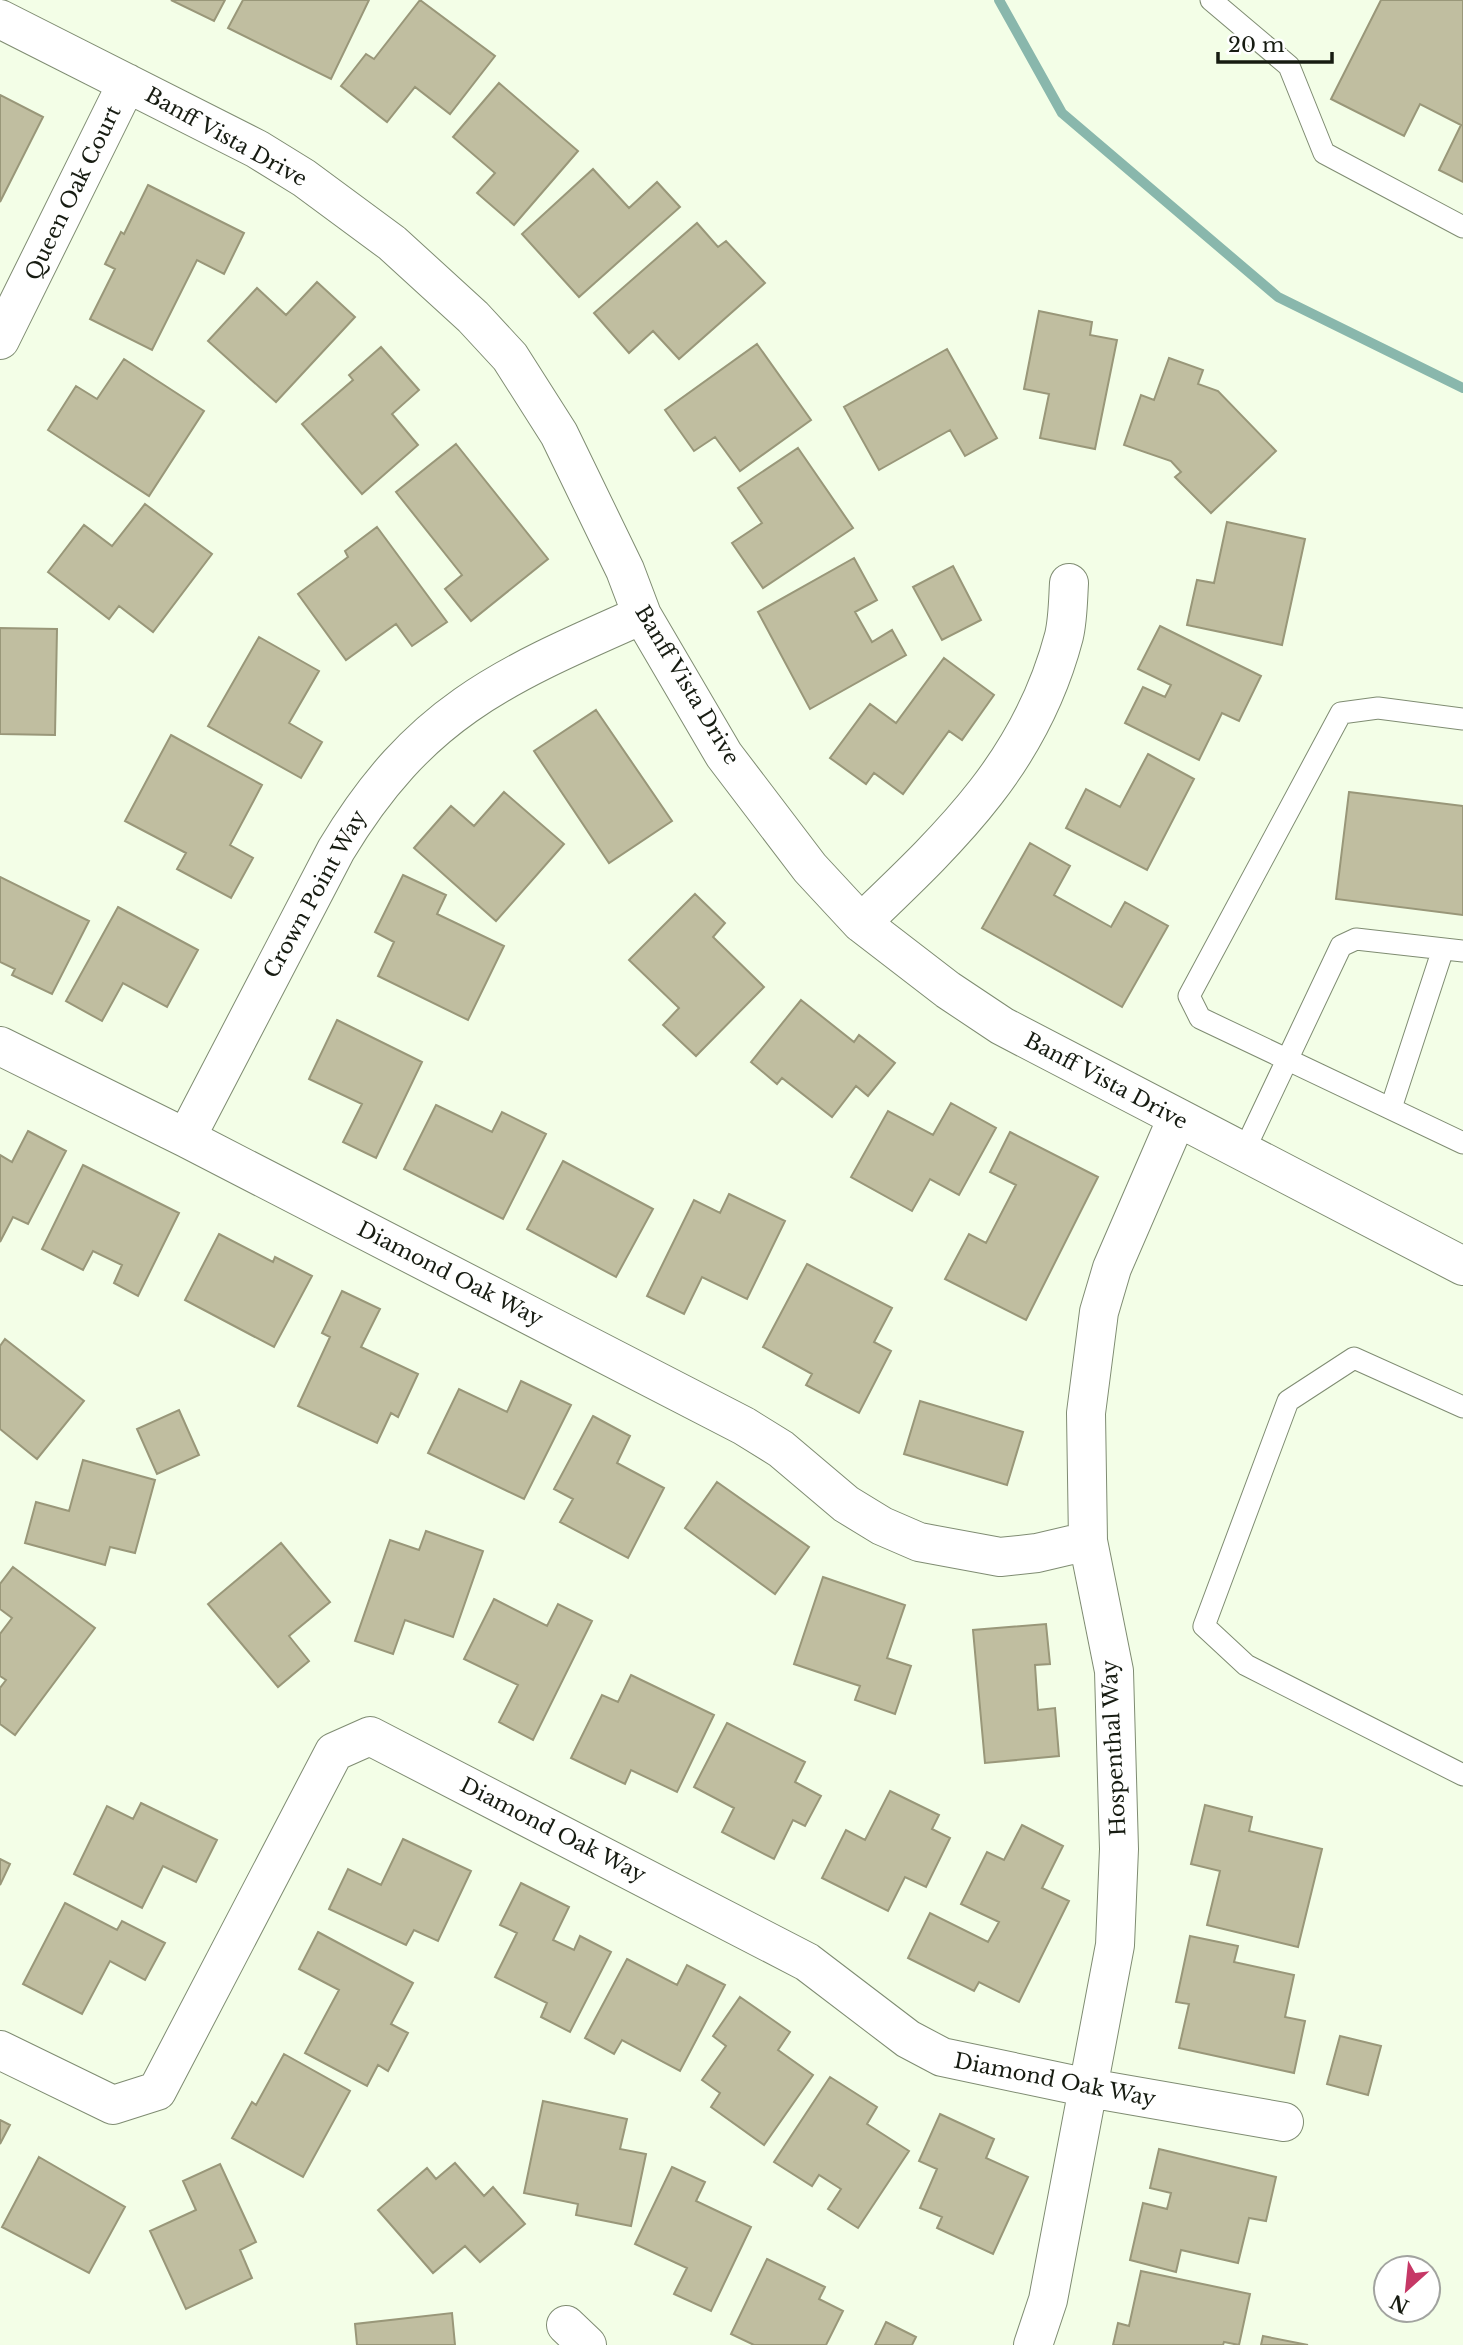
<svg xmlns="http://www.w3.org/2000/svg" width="1463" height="2345" font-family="'Libre Baskerville',serif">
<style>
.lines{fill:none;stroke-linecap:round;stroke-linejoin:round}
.stream{stroke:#89b7ac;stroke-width:10}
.building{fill:#c0bea0;stroke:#999779;stroke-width:2}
.lane-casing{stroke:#7f8c72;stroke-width:23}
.street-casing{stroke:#7f8c72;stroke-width:40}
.lane{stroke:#fff;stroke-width:21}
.street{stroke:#fff;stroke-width:38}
.labels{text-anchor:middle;stroke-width:7;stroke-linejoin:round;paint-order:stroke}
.street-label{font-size:21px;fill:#171c12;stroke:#fff}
</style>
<rect width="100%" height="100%" fill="#f3fee7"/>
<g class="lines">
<path class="stream" d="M999 0 1062 113 1278 297 1463 388"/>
</g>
<path class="building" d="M171 0H225L214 21Z
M243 0H369L331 79 228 28Z
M420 0 495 56 450 114 415 87 387 122 341 86 366 54 374 59Z
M1381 0H1463V182L1439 170 1461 125 1420 104 1404 136 1331 99Z
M499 83 578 151 514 225 477 193 495 173 453 137Z
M0 95 43 117 0 202Z
M593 169 629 208 657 182 680 207 579 297 522 234Z
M148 185 244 233 224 274 197 260 152 350 90 319 115 269 105 264 121 232 124 234Z
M697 223 718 247 726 241 765 283 679 359 653 331 629 353 594 313Z
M317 282 355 317 276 402 208 341 257 288 286 315Z
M1039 311 1092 322 1090 335 1117 340 1095 449 1040 438 1049 394 1024 389Z
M757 344 811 420 740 471 715 437 694 451 665 410Z
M381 347 419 390 392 414 418 445 362 494 302 424 353 380 349 375Z
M947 349 997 438 965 456 950 430 879 470 844 407Z
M1169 358 1203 370 1198 384 1218 391 1276 451 1211 513 1175 477 1181 472 1171 461 1124 445 1141 395 1154 400Z
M124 359 204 411 149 496 48 430 76 386 97 399Z
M456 444 548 559 471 621 445 589 462 575 396 492Z
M798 448 853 528 763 588 732 543 762 523 738 488Z
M145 504 212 554 153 632 119 606 109 619 48 572 84 525 112 546Z
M1227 522 1305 539 1282 645 1187 625 1197 580 1214 583Z
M377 527 447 622 412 646 396 624 346 660 298 594 348 557 345 551Z
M854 558 877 600 855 612 872 642 892 630 906 655 810 709 758 612Z
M953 566 981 620 942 640 913 587Z
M1160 626 1261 676 1239 721 1222 713 1199 760 1125 723 1143 687 1165 697 1171 685 1138 669Z
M0 628 57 629 55 735 0 734Z
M259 637 319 671 289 723 322 742 301 778 208 726Z
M944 658 994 695 962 740 949 731 903 794 874 773 866 784 830 758 870 704 896 723Z
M596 710 672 821 609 863 534 751Z
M171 735 262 785 230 845 253 858 231 898 177 869 186 853 125 821Z
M1148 754 1194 779 1147 870 1066 828 1086 789 1120 807Z
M504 792 564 844 496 921 414 848 451 806 474 826Z
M1349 792 1463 806V915L1336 899Z
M1030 843 1070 866 1054 895 1111 927 1125 902 1168 926 1122 1007 982 928Z
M403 875 446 895 437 914 504 946 468 1020 378 976 394 942 375 932Z
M0 877 89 921 52 994 12 975 15 969 0 962Z
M695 894 725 923 713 937 764 987 696 1056 663 1025 679 1008 629 960Z
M118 907 198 950 167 1007 123 983 102 1021 66 1001Z
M801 1000 854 1042 859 1035 895 1063 868 1096 856 1086 832 1117 782 1078 777 1084 751 1062Z
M337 1020 422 1062 376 1158 343 1142 362 1104 309 1079Z
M951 1103 996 1128 959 1195 930 1179 912 1211 851 1177 888 1111 933 1135Z
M436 1105 492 1132 502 1112 546 1134 503 1219 404 1169Z
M28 1131 66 1151 28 1224 13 1217 0 1242V1155L12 1162Z
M1010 1132 1098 1177 1026 1320 945 1279 969 1234 986 1243 1016 1185 990 1172Z
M563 1161 653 1209 616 1277 527 1229Z
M83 1165 179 1213 138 1296 114 1283 122 1265 93 1251 83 1270 42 1249Z
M729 1194 785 1221 747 1299 702 1277 684 1314 647 1296 694 1200 720 1213Z
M219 1234 273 1262 275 1257 312 1276 274 1347 185 1300Z
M807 1264 892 1308 874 1342 891 1351 859 1413 806 1385 812 1374 763 1347Z
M342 1291 380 1309 361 1347 418 1374 398 1417 391 1413 377 1443 298 1406 330 1337 322 1333Z
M5 1339 84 1401 37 1459 0 1429V1346Z
M521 1381 571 1405 524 1499 428 1453 459 1389 507 1412Z
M920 1401 1023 1432 1007 1485 904 1454Z
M179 1410 199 1455 157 1474 137 1429Z
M593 1416 630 1436 617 1463 664 1488 628 1558 560 1522 573 1499 554 1489Z
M83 1460 155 1480 135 1553 110 1547 105 1565 25 1543 36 1502 69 1511Z
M717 1482 809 1547 775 1594 685 1528Z
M426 1531 483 1551 453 1637 405 1620 393 1654 355 1641 390 1540 419 1550Z
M281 1543 330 1602 289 1636 309 1661 278 1687 208 1604Z
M13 1567 95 1628 15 1735 0 1724V1688L6 1680 0 1676V1634L12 1618 0 1609V1584Z
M823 1577 905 1605 887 1658 911 1666 895 1714 855 1700 860 1686 794 1664Z
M494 1599 547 1626 558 1604 592 1621 533 1740 499 1722 518 1685 464 1659Z
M1046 1624 1050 1664 1035 1665 1038 1710 1055 1708 1059 1756 985 1763 973 1630Z
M631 1675 714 1715 677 1792 631 1770 625 1784 571 1758 602 1695 618 1702Z
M727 1723 805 1762 795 1782 821 1796 805 1826 793 1820 774 1859 722 1832 734 1808 694 1787Z
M890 1791 939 1815 932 1829 950 1838 926 1887 905 1877 888 1911 822 1878 846 1830 865 1840Z
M141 1803 217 1840 196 1882 163 1866 142 1908 74 1874 107 1806 133 1819Z
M1205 1805 1252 1817 1249 1831 1322 1849 1298 1947 1207 1925 1220 1871 1191 1864Z
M1022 1825 1063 1846 1042 1888 1069 1901 1019 2002 979 1982 974 1991 908 1958 930 1913 988 1942 999 1922 961 1904 987 1852 1004 1860Z
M403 1839 471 1871 438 1941 414 1930 406 1945 329 1909 348 1869 381 1885Z
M0 1859 10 1864 0 1885Z
M521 1883 569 1907 553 1940 574 1950 580 1936 611 1952 570 2032 541 2017 547 2003 495 1977 517 1933 500 1925Z
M65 1903 117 1930 122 1921 165 1943 145 1980 110 1961 82 2014 23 1984Z
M318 1932 413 1983 391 2024 408 2033 388 2071 378 2065 367 2086 305 2053 339 1990 299 1969Z
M1190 1936 1238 1946 1234 1962 1294 1975 1285 2017 1305 2021 1294 2073 1179 2048 1189 2004 1176 2002Z
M627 1959 677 1985 687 1965 725 1985 680 2071 622 2040 614 2054 585 2038Z
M740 1997 790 2032 778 2050 813 2075 764 2145 711 2107 720 2093 702 2080 726 2046 713 2036Z
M1340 2036 1381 2046 1368 2095 1327 2084Z
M284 2054 350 2091 303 2177 232 2138 252 2102 256 2105Z
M830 2077 877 2107 867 2124 909 2151 858 2228 828 2209 841 2189 819 2175 812 2186 774 2162Z
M543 2101 627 2119 620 2149 646 2154 631 2226 576 2215 578 2204 524 2193Z
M940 2114 994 2139 986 2158 1028 2177 993 2254 937 2228 942 2217 920 2208 937 2169 919 2161Z
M0 2120 10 2125 0 2144Z
M1159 2149 1276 2177 1266 2221 1249 2218 1238 2263 1181 2250 1176 2272 1130 2260 1143 2203 1167 2209 1171 2193 1150 2188Z
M39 2157 125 2207 89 2273 2 2227Z
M455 2163 484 2196 493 2187 525 2224 480 2262 465 2246 433 2273 378 2210 427 2168 436 2179Z
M220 2164 256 2242 240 2250 252 2278 186 2309 150 2231 196 2210 183 2181Z
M672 2167 705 2182 696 2201 751 2227 711 2311 674 2294 687 2268 635 2244Z
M767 2259 825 2287 819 2299 843 2311 826 2345H754L731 2334Z
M1141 2271 1250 2294 1239 2345 1224 2342 1223 2345H1113L1118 2323 1129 2326Z
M452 2313 455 2345H357L355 2324Z
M886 2322 916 2337 912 2345H875Z
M1263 2336 1308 2345H1261Z"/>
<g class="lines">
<defs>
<path id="lane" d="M1211 0 1289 66 1324 153 1463 227
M1463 719 1378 708 1341 713 1189 996 1200 1018 1463 1143
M1391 1108 1443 949
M1243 1153 1341 946 1356 939 1463 951
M1463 1407 1354 1358 1288 1401 1204 1626 1246 1665 1463 1775"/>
<path id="street" d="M0 19 257 149 304 178 392 243 473 317 510 357 559 434 625 570 642 615 724 755 810 868 861 923 948 990 1002 1026 1463 1266
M0 340 127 83
M861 923C952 836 1031 762 1064 636 1068 619 1068 600 1069 583
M0 1046 186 1138 744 1426 781 1449 846 1504 882 1526 919 1542 1000 1557 1037 1553 1088 1541
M186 1138 336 850C419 712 501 677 642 615
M0 2050 113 2105 157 2091 334 1752 370 1736 807 1962 908 2039 942 2057 1089 2088 1284 2122
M566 2325 587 2345
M1033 2345 1048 2300 1115 1945 1119 1849 1114 1671 1088 1541 1086 1413 1099 1312 1112 1268 1177 1118"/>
</defs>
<use href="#lane" class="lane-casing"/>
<use href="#street" class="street-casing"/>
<use href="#lane" class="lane"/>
<use href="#street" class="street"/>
</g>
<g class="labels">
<g class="street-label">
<text transform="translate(226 137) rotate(29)" y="7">Banff Vista Drive</text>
<text transform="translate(73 193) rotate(-64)" y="7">Queen Oak Court</text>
<text transform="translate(687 685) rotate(59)" y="7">Banff Vista Drive</text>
<text transform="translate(315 894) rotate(-61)" y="7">Crown Point Way</text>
<text transform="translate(1106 1081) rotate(28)" y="7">Banff Vista Drive</text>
<text transform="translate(450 1274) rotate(27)" y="7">Diamond Oak Way</text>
<text transform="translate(1114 1748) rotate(-93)" y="7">Hospenthal Way</text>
<text transform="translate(553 1830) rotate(27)" y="7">Diamond Oak Way</text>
<text transform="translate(1055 2080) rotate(11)" y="7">Diamond Oak Way</text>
</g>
</g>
<g transform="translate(1407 2289) rotate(207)"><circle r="33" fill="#ffffff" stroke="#a2a4a0" stroke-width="2"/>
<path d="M0-5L12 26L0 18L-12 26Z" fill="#c63866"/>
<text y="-10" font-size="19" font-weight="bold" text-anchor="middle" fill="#171c12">N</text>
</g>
<path d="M1218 52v10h114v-10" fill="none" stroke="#171c12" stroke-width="3.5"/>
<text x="1228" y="52" font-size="21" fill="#171c12" stroke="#ffffff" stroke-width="5" paint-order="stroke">20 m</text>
</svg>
